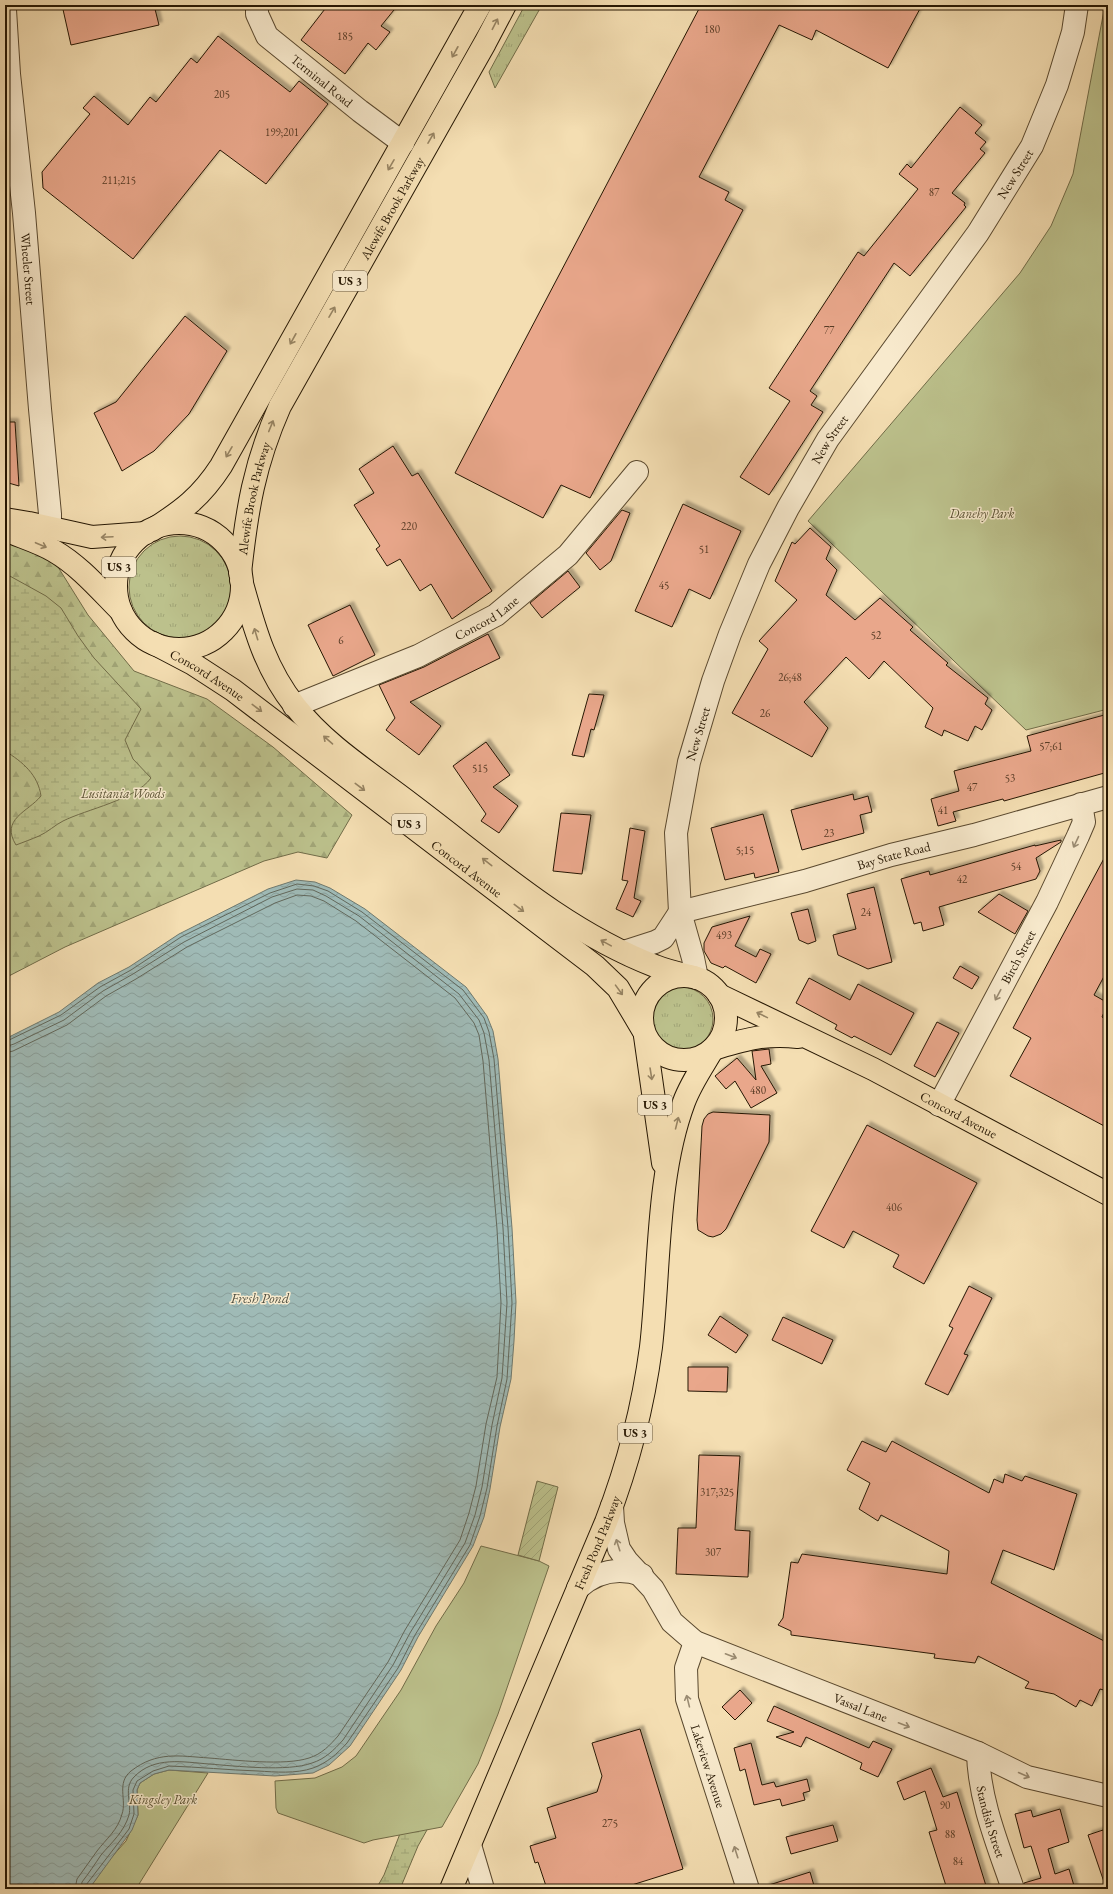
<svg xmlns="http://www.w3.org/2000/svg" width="1113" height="1894" font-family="'EB Garamond',serif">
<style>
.grass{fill:url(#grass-tufts);stroke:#716c48}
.forest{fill:url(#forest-firs);stroke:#716c48}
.wetland{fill:url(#wetland-marsh);stroke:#716c48}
.park{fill:#bcc18c;stroke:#716c48}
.garden{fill:url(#garden-furrows);stroke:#716c48}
.water{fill:url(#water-waves);stroke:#6f796e}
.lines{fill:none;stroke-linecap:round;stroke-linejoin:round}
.shore{stroke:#62685c;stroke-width:1}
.building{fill:#e9a78b;stroke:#261703;filter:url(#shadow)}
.minor-casing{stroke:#5a492f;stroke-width:24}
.major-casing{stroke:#261703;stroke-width:24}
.highway-casing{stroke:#261703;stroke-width:24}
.minor{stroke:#f8eacd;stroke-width:22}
.major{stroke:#f4deb2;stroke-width:22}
.highway{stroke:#f4deb2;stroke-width:22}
.oneway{stroke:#978463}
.oneway2{stroke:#9a8b72}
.labels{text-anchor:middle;stroke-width:3;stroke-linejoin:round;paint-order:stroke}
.number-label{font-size:11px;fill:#573b25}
.shield{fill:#f8eacd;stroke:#655640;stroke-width:1}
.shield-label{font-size:12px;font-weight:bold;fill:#261703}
.street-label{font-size:13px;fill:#261703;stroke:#f8eacd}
.park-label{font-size:13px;font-style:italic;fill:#5a5233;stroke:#f8eacd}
.water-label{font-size:14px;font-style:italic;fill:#505042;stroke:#f8eacd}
</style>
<defs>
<pattern id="grass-tufts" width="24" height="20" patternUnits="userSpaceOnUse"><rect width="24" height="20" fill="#bcc18c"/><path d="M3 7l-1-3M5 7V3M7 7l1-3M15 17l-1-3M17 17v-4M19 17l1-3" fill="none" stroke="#a1a577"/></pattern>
<pattern id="forest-firs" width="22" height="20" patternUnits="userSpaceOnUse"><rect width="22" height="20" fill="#bcc18c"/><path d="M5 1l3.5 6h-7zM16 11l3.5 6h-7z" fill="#a1a577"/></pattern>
<pattern id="wetland-marsh" width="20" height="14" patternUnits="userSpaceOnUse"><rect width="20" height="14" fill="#bcc18c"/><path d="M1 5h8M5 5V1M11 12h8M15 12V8" fill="none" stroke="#a1a577"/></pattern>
<pattern id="garden-furrows" width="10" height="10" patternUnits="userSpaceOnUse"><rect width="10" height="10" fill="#bcc18c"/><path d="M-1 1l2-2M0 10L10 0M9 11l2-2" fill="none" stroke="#a1a577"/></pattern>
<pattern id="water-waves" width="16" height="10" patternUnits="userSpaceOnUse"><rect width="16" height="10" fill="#9fbab6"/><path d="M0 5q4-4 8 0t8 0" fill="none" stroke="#899f9b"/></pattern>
<filter id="shadow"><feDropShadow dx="3.5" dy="-3.5" stdDeviation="1" flood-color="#0004"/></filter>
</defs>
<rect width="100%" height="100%" fill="#f4deb2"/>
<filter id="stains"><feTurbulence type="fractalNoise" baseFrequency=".005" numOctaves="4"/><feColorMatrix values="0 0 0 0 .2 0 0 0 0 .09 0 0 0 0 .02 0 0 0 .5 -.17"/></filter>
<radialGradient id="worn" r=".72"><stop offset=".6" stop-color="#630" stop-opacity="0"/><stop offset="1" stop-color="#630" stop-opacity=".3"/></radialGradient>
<path class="grass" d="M525 5H542L495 88 489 72Z
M129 587a51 51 0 1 1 102 0a51 51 0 1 1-102 0Z
M649 1019a32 32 0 1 1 64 0a32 32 0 1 1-64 0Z"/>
<path class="forest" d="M5 536 48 551 88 615 134 671 207 699 273 747 352 815 327 858 298 852 264 861 65 947 5 978Z"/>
<path class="wetland" d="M5 575H8L46 596 61 608 78 636 94 658 141 709 125 740 133 759 151 778C135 800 87 809 63 821 55 825 48 832 39 836 32 839 24 842 16 845 0 819 28 812 41 796 38 775 23 762 5 751Z
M437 1812 418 1846 400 1889H376L384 1875 401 1831Z"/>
<path class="park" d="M1105 5H1108V709L1026 730 808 521 1020 273 1051 226 1073 174Z
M481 1546 539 1561 549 1566 498 1714 478 1764 442 1827 373 1840 364 1843 278 1813 276 1808 275 1781 315 1778 342 1767 356 1756 401 1690 436 1626 464 1583Z
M169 1770 208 1773 136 1889H89L109 1860 126 1841 138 1815 137 1790 140 1783 154 1774Z"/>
<path class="garden" d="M537 1481 558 1487 539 1561 518 1555Z"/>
<path class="water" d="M296 880 315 882 330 888 365 909 466 987 487 1016 493 1031 498 1059 512 1228 516 1302 514 1341 511 1379 500 1427 490 1489 484 1517 473 1546 418 1637 401 1670 350 1746 329 1765 313 1773 275 1776 169 1770 154 1774 140 1783 137 1790 138 1815 132 1830 89 1889H5V1039L59 1012 98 983 129 967 179 934 268 889Z"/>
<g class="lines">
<path class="shore" d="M5 1042 61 1015 100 987 131 970 181 937 270 893 297 884 314 886 328 891 362 912 463 990 484 1018 489 1032 494 1059 508 1228 512 1303 507 1379 497 1426 487 1488 480 1516 470 1545 415 1635 398 1668 347 1743C337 1754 327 1763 313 1768 296 1774 275 1772 258 1771 228 1770 199 1767 169 1766L153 1771 137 1781 133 1790 134 1814 129 1829 86 1885V1889
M5 1047 14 1044 64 1020 103 991 133 974 184 942 272 897 297 889 313 890 326 896 359 916 459 994 479 1020 484 1033 489 1060 503 1228 507 1303 502 1378 492 1425 482 1487 475 1515 465 1543 410 1633 393 1665 343 1740C334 1750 325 1759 312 1763 288 1772 235 1766 209 1764 183 1762 154 1756 134 1777 123 1788 132 1803 129 1815 124 1832 112 1842 101 1855 95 1864 89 1873 82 1882L81 1889
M5 1053 13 1051 67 1025 106 996 136 979 187 947 275 903 297 895 311 896 324 901 356 921 455 998 474 1023 479 1035 483 1061 497 1229 501 1303 497 1377 486 1424 476 1486 469 1513 460 1540 405 1630 388 1662 338 1736C330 1745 322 1754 309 1758 285 1766 235 1760 209 1758 179 1756 157 1751 131 1771 116 1783 127 1800 122 1814 118 1830 106 1839 97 1851 90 1860 84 1870 77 1879L75 1889"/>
</g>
<path class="building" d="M62 5H154L159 25 71 45Z
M328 5H398L381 26 390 32 376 50 368 43 345 74 301 40Z
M701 5H922L888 68 816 30 812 40 779 25 699 177 729 192 725 200 743 210 590 498 561 485 543 518 455 473Z
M218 36 290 92 299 81 328 104 266 184 220 150 133 259 43 188 42 172 90 114 83 108 94 96 128 125 150 97 156 102 191 58 197 63Z
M960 107 982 125 975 133 986 142 980 149 985 153 952 193 965 203 964 205 966 207 910 276 894 263 810 391 817 396 811 405 823 412 769 495 740 477 790 401 769 388 858 252 864 256 918 189 899 174 907 164 911 168Z
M185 316 227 351 189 414 154 451 122 471 94 413 116 402Z
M5 422H15L19 486 5 482Z
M393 446 412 476 418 473 492 591 452 619 431 584 420 591 400 559 387 566 376 549 380 546 354 505 374 493 359 469Z
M683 504 741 531 710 599 689 589 672 627 635 611Z
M622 510 630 513 611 561 600 570 586 553Z
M810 528 831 547 826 559 837 570 826 595 855 620 880 598 913 627 910 630 948 663 946 665 988 698 985 704 992 710 982 730 975 726 968 741 944 730 942 736 925 727 933 708 884 661 869 679 846 657 804 702 828 728 812 757 732 713 768 649 759 641 797 600 775 581 792 542 795 544Z
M568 571 580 587 542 618 530 603Z
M350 605 375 655 333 676 308 625Z
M488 634 500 658 410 702 441 726 419 755 386 730 395 718 379 685 424 667Z
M589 694 604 695 594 730 591 729 584 757 572 755Z
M1108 714V772L1004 801 1003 799 953 812 956 821 938 826 931 799 959 791 954 771 1031 751 1027 736Z
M486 742 510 775 493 787 518 806 499 833 481 821 486 814 453 766Z
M853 794 854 800 868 796 872 812 860 815 864 833 802 850 791 810Z
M561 813 591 815 582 874 553 871Z
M763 814 779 872 755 878 754 873 725 880 711 828Z
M630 828 645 831 634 898 641 901 633 917 616 909 628 881 622 880Z
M1061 840V842L1036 858 1040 871 1036 879 939 907 944 925 923 931 921 922 914 924 901 879 929 871 930 875 1035 845V846Z
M1108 851V969L1094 995 1108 1003 1102 1017 1108 1021V1128L1010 1076 1031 1038 1013 1028Z
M874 887 892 962 868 969 838 955 833 935 856 929 847 894Z
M999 894 1028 911 1015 934 978 912Z
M808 909 816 941 808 944 799 940 791 913Z
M750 916 735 946 756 957 760 949 771 954 756 983 725 966 723 968 711 963 704 951V943L712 927Z
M960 966 979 977 972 989 953 978Z
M809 978 850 1000 858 984 914 1013 891 1055 854 1036 852 1038 835 1029 837 1025 796 1003Z
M937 1022 959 1033 935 1077 914 1066Z
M769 1049 771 1064 761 1066 777 1093 751 1108 735 1081 726 1089 715 1076 737 1058 756 1080 752 1051Z
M713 1112 770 1115 769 1142 726 1229 721 1234 713 1237 708 1236 698 1230 697 1220 702 1126 704 1119 708 1114Z
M867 1125 977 1183 924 1284 893 1267 899 1255 853 1231 844 1248 811 1231Z
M969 1286 992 1298 964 1354 968 1355 948 1395 925 1384 953 1328 949 1326Z
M720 1316 748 1335 736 1353 708 1335Z
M783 1317 833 1340 822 1364 772 1340Z
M688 1367H728L727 1392 688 1391Z
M862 1441 886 1452 892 1441 989 1493 994 1479 1003 1483 1005 1474 1022 1481 1025 1476 1077 1494 1054 1570 1003 1550 991 1583 1108 1643V1691L1100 1689 1092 1706 1080 1700 1076 1707 1054 1694 1025 1688 1029 1682 978 1656 975 1663 934 1658 935 1654 791 1635V1631L778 1625 783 1618 791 1562 798 1563 802 1554 947 1574 949 1551 881 1515 878 1521 859 1509 870 1483 847 1470Z
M699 1455 740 1456 735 1530 750 1531 748 1577 676 1574 678 1528H696Z
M740 1690 752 1703 735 1720 722 1707Z
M774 1706 869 1748 873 1741 892 1749 878 1777 860 1769 862 1763 806 1737 801 1747 776 1737 794 1732 767 1721Z
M640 1729 683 1869 619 1889H547L538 1862 535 1863 530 1846 556 1838 547 1808 597 1792 602 1776 592 1743Z
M751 1743 762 1785 774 1782 776 1787 807 1779 810 1791 803 1793 805 1800 782 1806 780 1799 754 1805 745 1769 740 1771 734 1748Z
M931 1768 943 1797 957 1792 987 1889H947L929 1832 937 1830 925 1791 904 1800 897 1782Z
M1060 1809 1069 1842 1048 1849 1055 1874 1069 1869 1075 1889H1025L1024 1883 1041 1878 1031 1846 1024 1848 1015 1814 1031 1810 1033 1817Z
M833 1825 838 1841 791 1854 786 1837Z
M1103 1830 1108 1843V1887L1106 1888 1088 1835Z
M810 1872 815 1889H766V1886Z"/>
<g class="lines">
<defs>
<g id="minor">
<path id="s1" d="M257 5V14L267 36 360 111 403 143"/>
<path id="s2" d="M5 10 9 74 24 213 40 409 50 514V528"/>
<path id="s3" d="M294 706 418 656 496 615 568 555 637 472"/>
<path id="s4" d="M680 912 805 881 891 855 974 835 1108 797"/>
<path d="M624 952 655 942 663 938 680 912"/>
<path id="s5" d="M697 978 693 958 680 912 676 833 689 762 713 681 730 634 759 564 788 508 828 439 978 233 1032 146 1057 85 1073 32 1077 5"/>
<path id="s6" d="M939 1105 1047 902 1078 836 1084 822 1081 804"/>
<path id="s7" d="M612 1506 613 1523 619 1549 627 1561 653 1589 672 1622 695 1642 978 1753 1027 1777 1108 1796"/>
<path d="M578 1588C597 1571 619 1567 642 1575"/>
<path id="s8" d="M695 1642 686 1668 687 1699 748 1889"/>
<path id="s9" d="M978 1753C979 1800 998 1845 1013 1889"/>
<path d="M470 1845 483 1889"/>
</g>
<g id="major">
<path d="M5 519 29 523 92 537 146 533"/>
<path d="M5 530C21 537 39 542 54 551 80 566 100 590 121 611"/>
<path id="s10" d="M719 995 873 1069 1108 1194"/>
<path d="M713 1049C744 1040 765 1033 798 1037"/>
</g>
<g id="highway">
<circle cx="179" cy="586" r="63"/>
<path d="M152 530C182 511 201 497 221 466L480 5"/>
<path id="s11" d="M240 573C247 509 254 465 280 406L485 43 505 5"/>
<path d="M241 580C254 626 264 667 295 706 326 746 372 774 412 805 489 863 564 931 655 966 667 971 681 974 694 977"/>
<path id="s12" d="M153 643 193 664 233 690 595 966 618 988 643 1030"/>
<circle cx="684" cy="1018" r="42"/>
<path d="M645 1036 663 1163"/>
<path id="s13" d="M451 1889 606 1522C628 1465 643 1408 651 1347 660 1268 656 1177 684 1102 691 1083 703 1066 713 1049"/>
</g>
</defs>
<use href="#minor" class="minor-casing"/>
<use href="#major" class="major-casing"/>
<use href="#highway" class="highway-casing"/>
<use href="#minor" class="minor"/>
<use href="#major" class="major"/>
<use href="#highway" class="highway"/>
</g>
<defs><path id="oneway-shaft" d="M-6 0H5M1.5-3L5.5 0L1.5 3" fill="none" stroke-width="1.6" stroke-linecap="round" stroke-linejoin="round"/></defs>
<g class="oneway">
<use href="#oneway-shaft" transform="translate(495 24) rotate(-63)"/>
<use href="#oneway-shaft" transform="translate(455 52) rotate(119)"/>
<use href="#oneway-shaft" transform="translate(431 138) rotate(-60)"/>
<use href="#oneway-shaft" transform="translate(391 165) rotate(120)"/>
<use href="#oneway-shaft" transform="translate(332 312) rotate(-60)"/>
<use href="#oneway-shaft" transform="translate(293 339) rotate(119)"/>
<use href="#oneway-shaft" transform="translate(271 426) rotate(-68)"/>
<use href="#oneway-shaft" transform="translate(229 452) rotate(120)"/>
<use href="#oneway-shaft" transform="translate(107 537) rotate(177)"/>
<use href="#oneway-shaft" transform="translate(41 545) rotate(23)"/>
<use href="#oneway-shaft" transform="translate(256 634) rotate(-107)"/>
<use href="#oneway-shaft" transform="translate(257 708) rotate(37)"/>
<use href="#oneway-shaft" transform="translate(328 740) rotate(-139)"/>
<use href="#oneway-shaft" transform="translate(360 787) rotate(37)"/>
<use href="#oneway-shaft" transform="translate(487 862) rotate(-142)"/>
<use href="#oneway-shaft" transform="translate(519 908) rotate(37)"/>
<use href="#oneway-shaft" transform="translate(606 943) rotate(-151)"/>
<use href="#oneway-shaft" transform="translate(619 990) rotate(54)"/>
<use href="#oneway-shaft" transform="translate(762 1015) rotate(-154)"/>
<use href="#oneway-shaft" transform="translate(651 1074) rotate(81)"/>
<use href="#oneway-shaft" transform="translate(677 1123) rotate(-76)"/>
</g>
<g class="oneway2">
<use href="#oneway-shaft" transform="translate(1076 842) rotate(115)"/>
<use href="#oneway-shaft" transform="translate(998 995) rotate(118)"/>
<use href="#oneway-shaft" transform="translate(618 1545) rotate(-108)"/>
<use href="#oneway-shaft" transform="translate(731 1656) rotate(21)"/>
<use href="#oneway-shaft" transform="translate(688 1701) rotate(-104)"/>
<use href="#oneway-shaft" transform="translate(904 1725) rotate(21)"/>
<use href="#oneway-shaft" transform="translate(1024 1775) rotate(24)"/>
<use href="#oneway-shaft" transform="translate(736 1852) rotate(-108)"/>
</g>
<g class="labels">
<g class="number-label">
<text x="712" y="33">180</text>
<text x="345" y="40">185</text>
<text x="222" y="98">205</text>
<text x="282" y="136">199;201</text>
<text x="119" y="184">211;215</text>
<text x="934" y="196">87</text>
<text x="829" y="334">77</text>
<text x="409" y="530">220</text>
<text x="704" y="553">51</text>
<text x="664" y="589">45</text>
<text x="876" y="639">52</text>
<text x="341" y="644">6</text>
<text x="790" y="681">26;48</text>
<text x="765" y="717">26</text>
<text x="1051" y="750">57;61</text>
<text x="480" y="772">515</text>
<text x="1010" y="782">53</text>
<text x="972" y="791">47</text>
<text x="943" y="814">41</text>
<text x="829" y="837">23</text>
<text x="745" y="854">5;15</text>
<text x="1016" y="870">54</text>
<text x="962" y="883">42</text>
<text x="866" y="916">24</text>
<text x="724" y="939">493</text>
<text x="758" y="1094">480</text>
<text x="894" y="1211">406</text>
<text x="717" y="1496">317;325</text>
<text x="713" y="1556">307</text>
<text x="945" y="1809">90</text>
<text x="610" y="1827">275</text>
<text x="950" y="1838">88</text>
<text x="958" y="1865">84</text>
</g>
<g class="shield">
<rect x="333" y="271" width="34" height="20" rx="3"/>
<rect x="102" y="557" width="34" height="20" rx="3"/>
<rect x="392" y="814" width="34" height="20" rx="3"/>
<rect x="638" y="1095" width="34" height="20" rx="3"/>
<rect x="618" y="1423" width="34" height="20" rx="3"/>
</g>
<g class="shield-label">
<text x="350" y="285">US 3</text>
<text x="119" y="571">US 3</text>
<text x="409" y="828">US 3</text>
<text x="655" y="1109">US 3</text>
<text x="635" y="1437">US 3</text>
</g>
<g class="street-label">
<text dy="5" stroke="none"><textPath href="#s1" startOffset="104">Terminal Road</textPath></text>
<text dy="5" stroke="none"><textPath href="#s5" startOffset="897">New Street</textPath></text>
<text dy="5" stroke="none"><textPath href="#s11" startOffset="400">Alewife Brook Parkway</textPath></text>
<text dy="5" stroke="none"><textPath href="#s2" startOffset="260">Wheeler Street</textPath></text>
<text dy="5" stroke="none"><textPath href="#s5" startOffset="573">New Street</textPath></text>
<text dy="5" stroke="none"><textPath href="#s11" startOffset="76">Alewife Brook Parkway</textPath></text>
<text dy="5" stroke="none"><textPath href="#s3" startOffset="212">Concord Lane</textPath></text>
<text dy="5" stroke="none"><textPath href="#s12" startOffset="63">Concord Avenue</textPath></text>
<text dy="5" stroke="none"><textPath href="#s5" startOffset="249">New Street</textPath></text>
<text dy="5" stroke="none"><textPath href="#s4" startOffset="221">Bay State Road</textPath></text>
<text dy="5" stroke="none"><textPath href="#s12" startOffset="387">Concord Avenue</textPath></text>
<text dy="5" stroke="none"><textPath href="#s6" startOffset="168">Birch Street</textPath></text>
<text dy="5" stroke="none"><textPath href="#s10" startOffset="268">Concord Avenue</textPath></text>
<text dy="5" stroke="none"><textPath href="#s13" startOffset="376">Fresh Pond Parkway</textPath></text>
<text dy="5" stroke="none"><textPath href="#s7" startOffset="343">Vassal Lane</textPath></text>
<text dy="5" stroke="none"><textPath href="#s8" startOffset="129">Lakeview Avenue</textPath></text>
<text dy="5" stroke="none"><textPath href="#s9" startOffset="70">Standish Street</textPath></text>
</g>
<g class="park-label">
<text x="982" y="518">Danehy Park</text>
<text x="123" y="798">Lusitania Woods</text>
<text x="163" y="1804">Kingsley Park</text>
</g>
<g class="water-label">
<text x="260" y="1303">Fresh Pond</text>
</g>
</g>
<rect width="1113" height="1894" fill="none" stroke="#f4deb2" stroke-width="20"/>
<rect x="6" y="6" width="1101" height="1882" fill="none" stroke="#261703" stroke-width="2"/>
<rect x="10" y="10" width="1093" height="1874" fill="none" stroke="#261703"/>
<rect width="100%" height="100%" filter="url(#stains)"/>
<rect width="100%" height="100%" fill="url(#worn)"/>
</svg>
